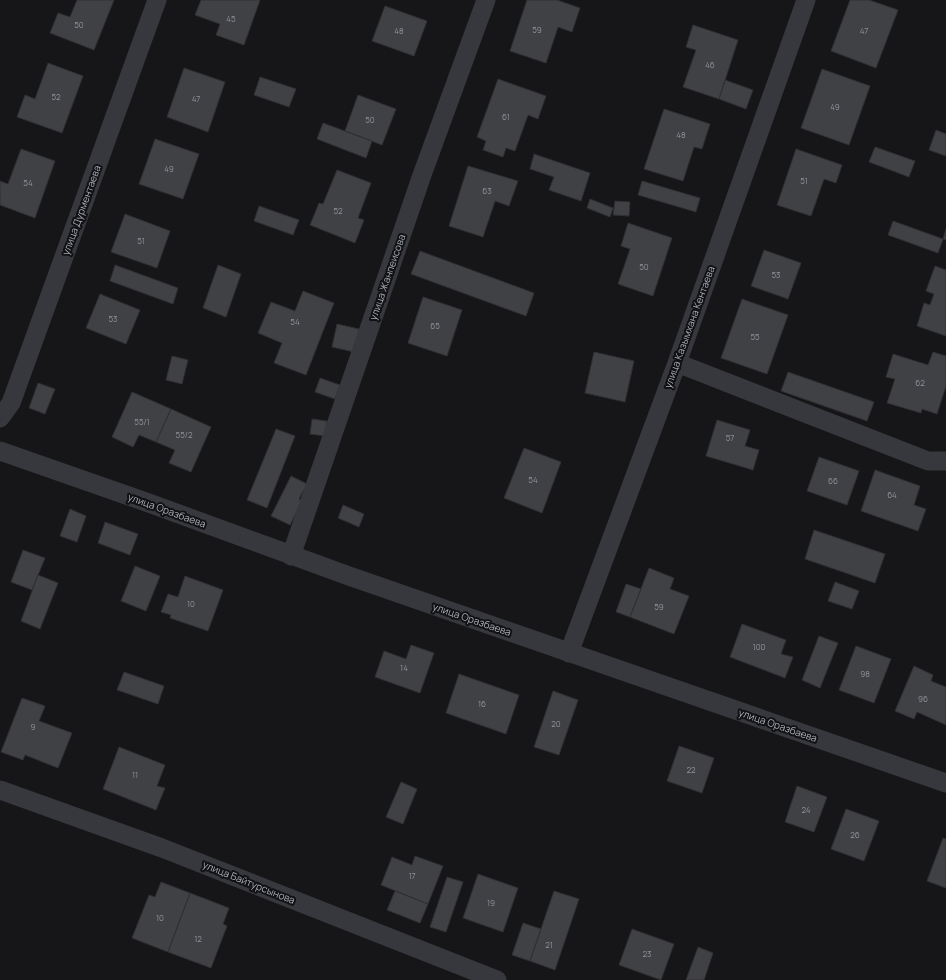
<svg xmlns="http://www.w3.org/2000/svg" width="946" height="980" font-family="Manrope,sans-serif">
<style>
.building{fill:#404145;stroke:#303034}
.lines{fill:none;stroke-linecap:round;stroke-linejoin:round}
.street{stroke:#37383d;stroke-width:19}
.labels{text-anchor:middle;stroke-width:4;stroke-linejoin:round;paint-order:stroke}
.number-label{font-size:8px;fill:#8e929b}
.street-label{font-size:10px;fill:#a8adb8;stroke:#111113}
</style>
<rect width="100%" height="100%" fill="#161618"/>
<path class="building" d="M77 0H114L94 50 50 33 58 13 70 17Z
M201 0H260L244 45 216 35 220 24 195 15Z
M527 0H557L580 8 572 32 558 27 546 63 510 51Z
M850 0H869L898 10 876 68 831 51Z
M385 6 427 21 414 56 372 41Z
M693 25 738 40 719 99 683 87 696 50 686 47Z
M48 63 83 76 62 133 17 117 25 95 35 99Z
M184 68 225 82 208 132 167 117Z
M822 69 870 86 849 145 801 128Z
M260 77 296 89 289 107 254 95Z
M498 79 546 96 538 119 528 115 515 151 506 148 503 157 483 150 486 141 477 137Z
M725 80 753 90 746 109 719 99Z
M358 95 396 109 382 145 345 131Z
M664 109 710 124 702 149 694 147 683 181 644 169Z
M323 123 372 141 366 158 317 139Z
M936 130 946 134V156L929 150Z
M155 139 199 154 183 199 139 184Z
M875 147 915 161 909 177 869 162Z
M21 149 55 161 35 218 0 205V181L8 184Z
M796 149 842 165 836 183 824 179 811 216 777 205Z
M534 154 590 173 581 201 549 190 554 177 530 169Z
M468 166 518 181 509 206 495 201 483 237 449 226Z
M337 170 371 183 358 218 364 220 355 243 310 225 319 203 323 204Z
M642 181 700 198 696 212 638 195Z
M590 199 613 208 610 217 587 208Z
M615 201 630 202 629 216 613 215Z
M259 206 299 220 293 235 254 221Z
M125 214 170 231 157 268 111 252Z
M893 221 943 239 938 253 888 235Z
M628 223 672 238 653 296 618 284 630 249 621 246Z
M946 229V240L943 239Z
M764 250 801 263 788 299 751 286Z
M420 251 534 293 526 316 411 274Z
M115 265 178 288 173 304 110 281Z
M218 265 241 274 226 317 203 308Z
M935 266 946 270V336L917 326 924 303 930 305 934 294 926 291Z
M303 291 334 303 306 375 274 363 282 343 258 333 271 302 295 311Z
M100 294 140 310 126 344 86 328Z
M423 297 462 310 447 356 408 343Z
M742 299 788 315 767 374 721 358Z
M337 324 359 329 354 352 332 347Z
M594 352 634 361 625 402 585 393Z
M933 352 946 356V386L937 414 922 409 921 413 887 403 895 379 886 377 893 354 928 365Z
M172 356 188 360 182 384 166 380Z
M788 372 874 402 867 421 781 391Z
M320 378 340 385 335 399 315 392Z
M38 383 55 389 45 414 29 408Z
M132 392 171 409 156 442 139 435 133 447 112 437Z
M171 409 211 427 191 472 169 463 175 450 156 442Z
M312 419 327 421 325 436 310 434Z
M717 420 750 430 745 446 759 450 753 470 706 456Z
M276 429 295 436 267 508 247 500Z
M524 448 561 462 542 513 504 498Z
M819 457 859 471 847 505 807 491Z
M875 470 920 486 914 505 926 509 918 531 861 511Z
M291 476 307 484 299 499 302 501 290 525 271 516Z
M343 505 364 514 359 527 338 518Z
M70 509 86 516 77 542 60 536Z
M105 522 138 534 130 555 98 543Z
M814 530 885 554 875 583 805 559Z
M23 550 45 558 32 590 11 582Z
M135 566 160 576 146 611 121 601Z
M649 568 674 578 670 589 689 596 674 634 630 617Z
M38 575 58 583 40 629 21 621Z
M185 576 223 590 208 631 170 618 171 615 161 612 168 594 178 597Z
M835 582 859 591 852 609 828 601Z
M626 584 641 589 630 617 616 612Z
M742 624 786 640 781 654 793 657 785 678 730 657Z
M819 636 838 643 820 688 802 680Z
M411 645 434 653 420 693 375 677 384 651 406 659Z
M856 646 891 659 874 703 839 690Z
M914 666 933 675 931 681 946 687V725L917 712 914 719 895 711Z
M124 672 164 686 158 704 117 690Z
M459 674 519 695 506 734 446 713Z
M553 691 578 700 559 755 534 747Z
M22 698 45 706 39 721 72 733 58 768 25 755 23 760 1 752Z
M679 746 714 758 702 793 667 781Z
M119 747 165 765 157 786 165 788 156 810 103 789Z
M401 782 417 789 403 824 386 817Z
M797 786 827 797 814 832 785 822Z
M846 809 879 821 864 861 831 849Z
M943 838 946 839V888L927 881Z
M415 856 443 866 428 904 381 885 392 857 412 865Z
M478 874 518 888 503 932 463 918Z
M447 877 463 882 446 932 430 927Z
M161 882 190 893 168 952 132 938 149 895 155 897Z
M395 891 428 904 420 923 387 910Z
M554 891 579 899 555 970 530 961Z
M190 893 229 908 223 924 227 926 211 968 168 952Z
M523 923 541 929 530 961 512 955Z
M632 929 674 944 661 980 619 965Z
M698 947 713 953 704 980H686Z"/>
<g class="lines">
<path class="street" d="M677 363 928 461H946
M0 418 11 403 157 0
M0 451 146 502 349 576 946 783
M291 556 422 175 486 0
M569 653 677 363 806 0
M0 790 162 848 497 980"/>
</g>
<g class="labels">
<g class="number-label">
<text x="231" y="22">45</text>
<text x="79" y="28">50</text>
<text x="537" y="33">59</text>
<text x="399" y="34">48</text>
<text x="864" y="34">47</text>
<text x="710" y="68">46</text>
<text x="56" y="100">52</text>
<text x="196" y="102">47</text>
<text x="835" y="110">49</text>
<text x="506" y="120">61</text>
<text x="370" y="123">50</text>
<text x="681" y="138">48</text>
<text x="169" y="172">49</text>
<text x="804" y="184">51</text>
<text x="28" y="186">54</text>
<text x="487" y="194">63</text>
<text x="338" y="214">52</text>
<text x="141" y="244">51</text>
<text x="644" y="270">50</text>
<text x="776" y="278">53</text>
<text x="113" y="322">53</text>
<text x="295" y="325">54</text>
<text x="435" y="329">65</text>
<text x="755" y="340">55</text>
<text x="920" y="386">62</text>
<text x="142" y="425">55/1</text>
<text x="184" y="438">55/2</text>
<text x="730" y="441">57</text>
<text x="533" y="483">54</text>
<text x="833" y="484">66</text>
<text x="892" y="498">64</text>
<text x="191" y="607">10</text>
<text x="659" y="610">59</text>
<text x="759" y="650">100</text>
<text x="404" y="671">14</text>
<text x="865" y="677">98</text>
<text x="923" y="702">96</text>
<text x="482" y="707">16</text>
<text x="556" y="727">20</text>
<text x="33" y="730">9</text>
<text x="691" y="773">22</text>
<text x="135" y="778">11</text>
<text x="806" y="813">24</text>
<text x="855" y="838">26</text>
<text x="412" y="879">17</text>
<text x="491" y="906">19</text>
<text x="160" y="921">10</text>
<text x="198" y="942">12</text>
<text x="549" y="948">21</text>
<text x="647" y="957">23</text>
</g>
<g class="street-label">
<text transform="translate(81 210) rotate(-70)" y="4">улица Дурментаева</text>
<text transform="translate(387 277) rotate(-71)" y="4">улица Жанпеисова</text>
<text transform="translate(689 327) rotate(-70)" y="4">улица Казымхана Кентаева</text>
<text transform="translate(167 510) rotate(20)" y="4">улица Оразбаева</text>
<text transform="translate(472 619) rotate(19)" y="4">улица Оразбаева</text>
<text transform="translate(778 725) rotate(19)" y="4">улица Оразбаева</text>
<text transform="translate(249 882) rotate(22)" y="4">улица Байтурсынова</text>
</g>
</g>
</svg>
